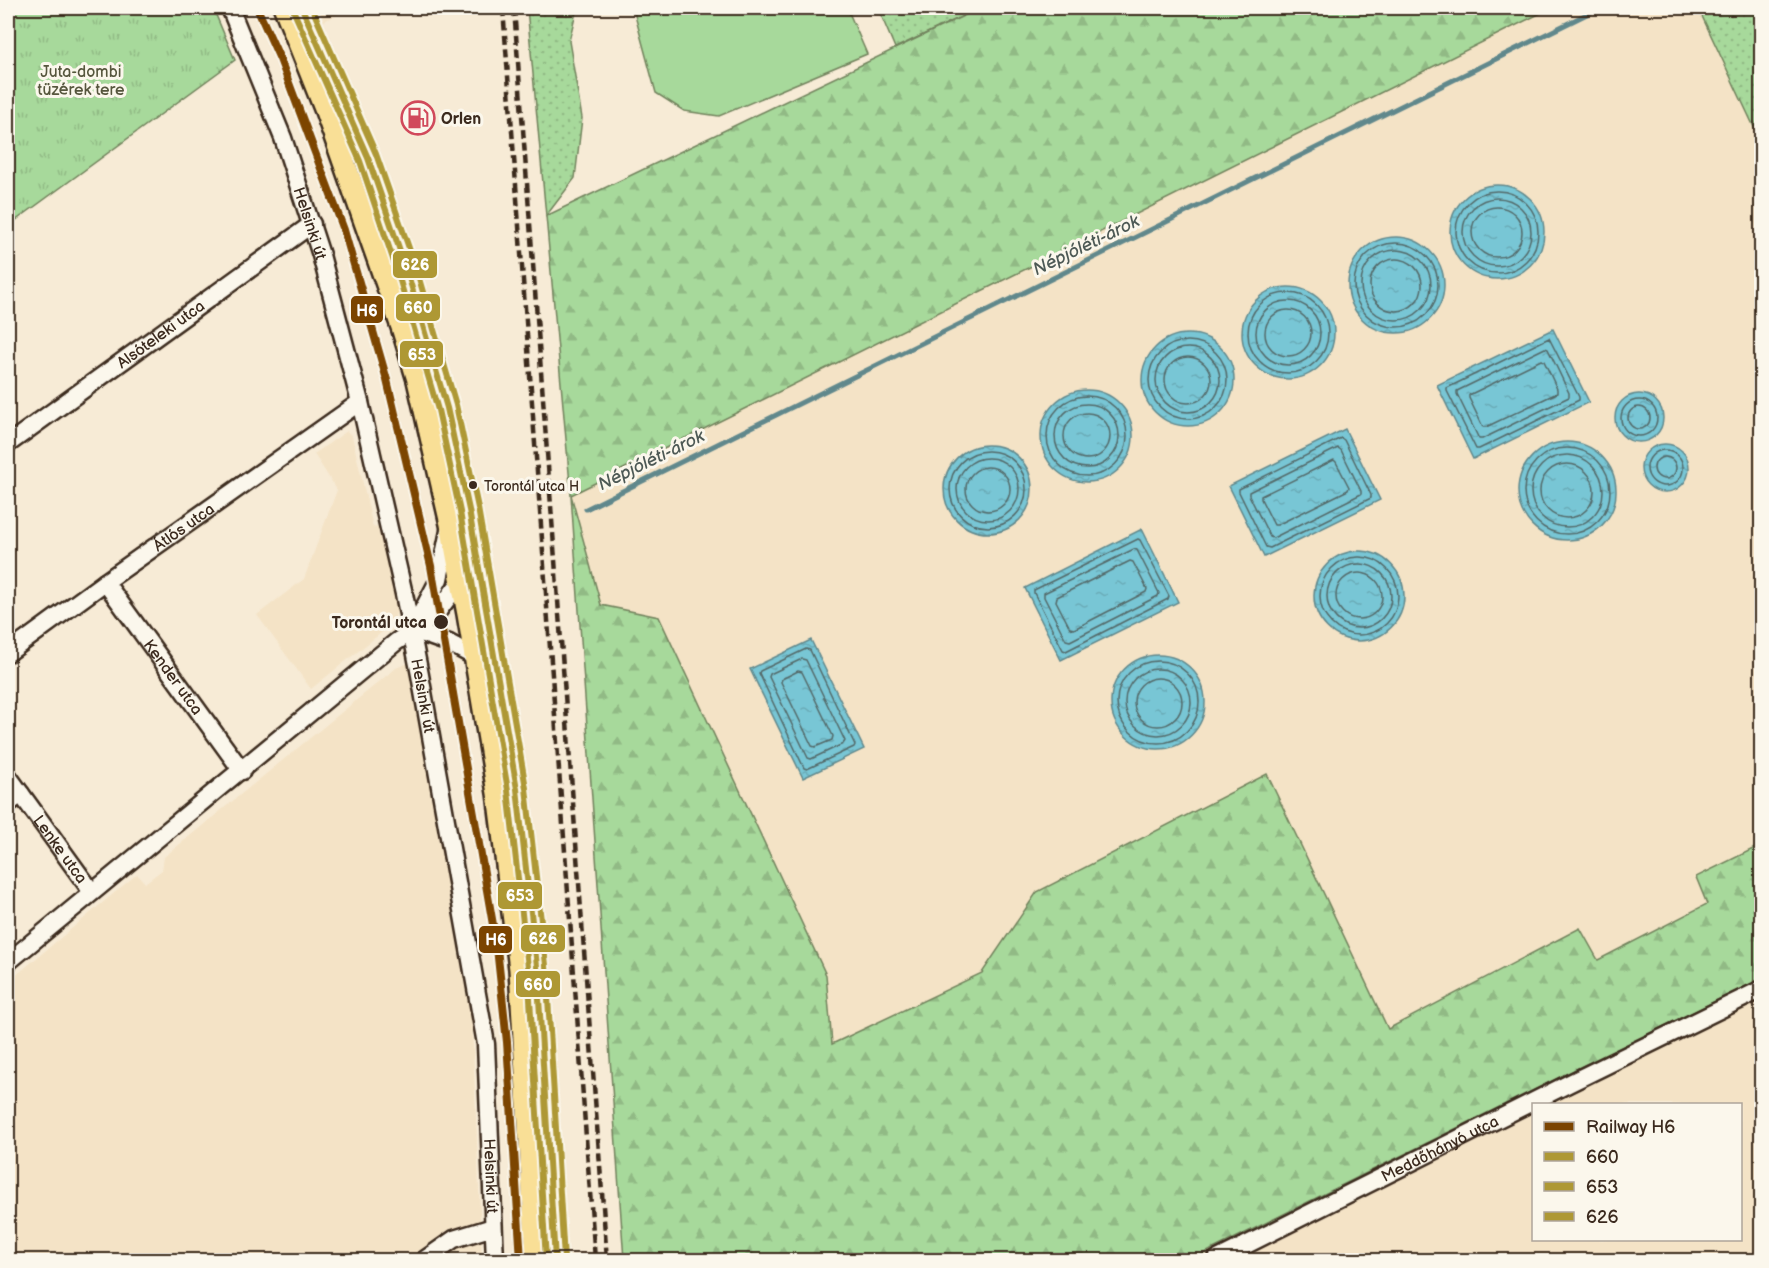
<svg xmlns="http://www.w3.org/2000/svg" width="1769" height="1268" font-family="'Balsamiq Sans',sans-serif">
<style>
.built{fill:#f4e3c6;fill-rule:evenodd}
.grass{fill:url(#grass-dots);stroke:#71825c;stroke-width:1.5}
.forest{fill:url(#forest-firs);stroke:#71825c;stroke-width:1.5}
.park{fill:url(#park-tufts);stroke:#71825c;stroke-width:1.5}
.pitch{fill:#a7d99b;stroke:#71825c;stroke-width:1.5}
.water{fill:url(#water-ripples);stroke:#60888c;stroke-width:1.5}
.lines{fill:none;stroke-linecap:round;stroke-linejoin:round}
.shore{stroke:#536867;stroke-width:1.5}
.stream{stroke:#60888c;stroke-width:5}
.minor-casing{stroke:#3b2a1e;stroke-width:21}
.major-casing{stroke:#3b2a1e;stroke-width:26}
.minor{stroke:#fbf7ec;stroke-width:16}
.major{stroke:#f9df96;stroke-width:21}
.rail{stroke:#3b2a1e;stroke-width:4.5;stroke-dasharray:9 4.5;stroke-linecap:butt}
.bus-1-casing{stroke:#fbf7ec;stroke-width:10}
.bus-2-casing{stroke:#fbf7ec;stroke-width:10}
.bus-3-casing{stroke:#fbf7ec;stroke-width:10}
.bus-1{stroke:#ae9834;stroke-width:6}
.bus-2{stroke:#ae9834;stroke-width:6}
.bus-3{stroke:#ae9834;stroke-width:6}
.rail-1-casing{stroke:#fbf7ec;stroke-width:12}
.rail-1{stroke:#7b4400;stroke-width:8}
.bus-dot{fill:#3b2a1e;stroke:#fbf7ec;stroke-width:2}
.labels{text-anchor:middle;stroke-width:6;stroke-linejoin:round;paint-order:stroke}
.bus-label{font-size:14px;fill:#3b2a1e;stroke:#fbf7ec;text-anchor:start}
.park-label{font-size:16px;fill:#56563d;stroke:#fbf7ec}
.poi-label{font-size:16px;font-weight:bold;fill:#3b2a1e;stroke:#fbf7ec;text-anchor:start}
.street-label{font-size:16px;fill:#3b2a1e;stroke:#fbf7ec}
.stop-label{font-size:16px;font-weight:bold;fill:#3b2a1e;stroke:#fbf7ec;text-anchor:end}
.water-label{font-size:18px;font-style:italic;fill:#4d5955;stroke:#fbf7ec}
.line-badge{stroke:#fbf7ec;stroke-width:2}
.badge-label{font-size:16px;text-anchor:middle;font-weight:bold;fill:#fff}
</style>
<defs>
<pattern id="grass-dots" width="8" height="8" patternUnits="userSpaceOnUse" patternTransform="scale(1.5)"><rect width="8" height="8" fill="#a7d99b"/><path d="M2 2h.1M6 6h.1" fill="none" stroke="#91ba85" stroke-width="1.8" stroke-linecap="round"/></pattern>
<pattern id="forest-firs" width="22" height="20" patternUnits="userSpaceOnUse" patternTransform="scale(1.5)"><rect width="22" height="20" fill="#a7d99b"/><path d="M5 1l3.5 6h-7zM16 11l3.5 6h-7z" fill="#91ba85"/></pattern>
<pattern id="park-tufts" width="24" height="20" patternUnits="userSpaceOnUse" patternTransform="scale(1.5)"><rect width="24" height="20" fill="#a7d99b"/><path d="M3 7l-1-3M5 7V3M7 7l1-3M15 17l-1-3M17 17v-4M19 17l1-3" fill="none" stroke="#91ba85"/></pattern>
<pattern id="water-ripples" width="26" height="14" patternUnits="userSpaceOnUse" patternTransform="scale(1.5)"><rect width="26" height="14" fill="#78c6d5"/><path d="M2 4q2-2 4 0t4 0M15 11q2-2 4 0t4 0" fill="none" stroke="#69aab6"/></pattern>
</defs>
<rect width="100%" height="100%" fill="#f7ebd6"/>
<filter id="ink" filterUnits="userSpaceOnUse"><feTurbulence type="fractalNoise" baseFrequency=".0167" numOctaves="2"/><feDisplacementMap in="SourceGraphic" scale="12" xChannelSelector="R" yChannelSelector="G"/><feConvolveMatrix kernelMatrix="1 2 1 2 8 2 1 2 1" color-interpolation-filters="sRGB"/></filter>
<g filter="url(#ink)">
<path class="built" d="M319 8H352L324 21Z
M1551 8H1697L1761 142V845L1697 877 1708 904 1598 960 1580 929 1388 1029 1266 775 1037 892 982 973 832 1044 826 975 659 617 601 606 571 495Z
M347 431 352 436 373 527 379 526 398 610 391 625 311 689 257 615 304 579 337 490 314 454Z
M408 663 472 1025 482 1260H8V982L137 874 145 883 162 870 164 857 396 668Z
M1761 979V1260H1191L1584 1065ZM1534 1104H1740V1240H1534Z"/>
<path class="grass" d="M527 8H577L569 41 582 118 575 178 546 216Z
M878 8H980L895 48Z
M1697 8H1761V142L1700 12Z"/>
<path class="forest" d="M980 8H1551L571 495 601 605 659 617 826 975 832 1044 982 973 1037 892 1267 774 1388 1029 1580 928 1598 960 1707 904 1696 877 1761 845V979L1584 1065 1191 1260H624L571 495 546 216Z"/>
<path class="park" d="M8 8H213L235 60 8 226Z"/>
<path class="pitch" d="M633 8H847L867 54 719 116 684 111 656 93Z"/>
<path class="water" d="M1450 232a47 47 0 1 1 94 0a47 47 0 1 1-94 0Z
M1348 285a48 48 0 1 1 96 0a48 48 0 1 1-96 0Z
M1242 333a46 46 0 1 1 92 0a46 46 0 1 1-92 0Z
M1553 329 1589 402 1473 459 1437 385Z
M1142 380a46 46 0 1 1 92 0a46 46 0 1 1-92 0Z
M1041 436a46 46 0 1 1 92 0a46 46 0 1 1-92 0Z
M1615 418a24 24 0 1 1 48 0a24 24 0 1 1-48 0Z
M1345 429 1380 500 1264 557 1229 486Z
M1518 491a49 49 0 1 1 98 0a49 49 0 1 1-98 0Z
M1641 468a24 24 0 1 1 48 0a24 24 0 1 1-48 0Z
M944 489a44 44 0 1 1 88 0a44 44 0 1 1-88 0Z
M1142 529 1178 602 1061 660 1025 588Z
M1314 596a45 45 0 1 1 90 0a45 45 0 1 1-90 0Z
M811 640 864 749 803 778 750 669Z
M1111 702a47 47 0 1 1 94 0a47 47 0 1 1-94 0Z"/>
<g class="lines">
<path class="shore" d="M1456 232a41 41 0 1 1 82 0a41 41 0 1 1-82 0Z
M1463 232a34 34 0 1 1 68 0a34 34 0 1 1-68 0Z
M1472 232a25 25 0 1 1 50 0a25 25 0 1 1-50 0Z
M1354 285a42 42 0 1 1 84 0a42 42 0 1 1-84 0Z
M1361 285a35 35 0 1 1 70 0a35 35 0 1 1-70 0Z
M1370 285a26 26 0 1 1 52 0a26 26 0 1 1-52 0Z
M1248 333a40 40 0 1 1 80 0a40 40 0 1 1-80 0Z
M1256 333a32 32 0 1 1 64 0a32 32 0 1 1-64 0Z
M1265 333a23 23 0 1 1 46 0a23 23 0 1 1-46 0Z
M1549 338 1579 397V400L1479 449H1476L1447 391V388Z
M1149 380a39 39 0 1 1 78 0a39 39 0 1 1-78 0Z
M1545 348 1548 349 1569 393V397L1482 439H1479L1457 394V391Z
M1156 380a32 32 0 1 1 64 0a32 32 0 1 1-64 0Z
M1165 380a23 23 0 1 1 46 0a23 23 0 1 1-46 0Z
M1541 360 1544 361 1557 389V393L1486 427H1483L1469 398V395Z
M1047 436a40 40 0 1 1 80 0a40 40 0 1 1-80 0Z
M1621 418a18 18 0 1 1 36 0a18 18 0 1 1-36 0Z
M1055 436a32 32 0 1 1 64 0a32 32 0 1 1-64 0Z
M1628 418a11 11 0 1 1 22 0a11 11 0 1 1-22 0Z
M1064 436a23 23 0 1 1 46 0a23 23 0 1 1-46 0Z
M1341 438 1344 440 1371 495V498L1270 548 1266 547 1239 492V489Z
M1524 491a43 43 0 1 1 86 0a43 43 0 1 1-86 0Z
M1338 448 1341 450 1361 491V494L1273 538 1270 537 1249 495V492Z
M1647 468a18 18 0 1 1 36 0a18 18 0 1 1-36 0Z
M950 489a38 38 0 1 1 76 0a38 38 0 1 1-76 0Z
M1531 491a36 36 0 1 1 72 0a36 36 0 1 1-72 0Z
M1654 468a11 11 0 1 1 22 0a11 11 0 1 1-22 0Z
M957 489a31 31 0 1 1 62 0a31 31 0 1 1-62 0Z
M1334 460 1336 462 1349 487 1348 490 1277 525H1274L1261 499V496Z
M1540 491a27 27 0 1 1 54 0a27 27 0 1 1-54 0Z
M966 489a22 22 0 1 1 44 0a22 22 0 1 1-44 0Z
M1138 539 1140 540 1169 596 1168 599 1066 651 1063 650 1034 593V590Z
M1134 549 1137 550 1159 593 1158 596 1070 641 1066 640 1044 597V593Z
M1320 596a39 39 0 1 1 78 0a39 39 0 1 1-78 0Z
M1130 561 1133 562 1147 589 1146 592 1074 629 1070 628 1056 601 1057 597Z
M1327 596a32 32 0 1 1 64 0a32 32 0 1 1-64 0Z
M1336 596a23 23 0 1 1 46 0a23 23 0 1 1-46 0Z
M806 649 810 650 855 745 854 747 807 769 804 768 759 673 760 671Z
M802 659 806 660 845 741 843 744 811 759 808 758 769 677 770 674Z
M1117 702a41 41 0 1 1 82 0a41 41 0 1 1-82 0Z
M1125 702a33 33 0 1 1 66 0a33 33 0 1 1-66 0Z
M798 671 802 672 833 736 832 740 815 747 812 746 781 682 782 679Z
M1134 702a24 24 0 1 1 48 0a24 24 0 1 1-48 0Z"/>
<path class="stream" d="M586 509 1599 8"/>
<defs>
<g id="minor">
<path id="s1" d="M230 8 283 138 321 255 360 402 404 594 420 675 486 1044 495 1260"/>
<path id="s2" d="M8 444 312 224"/>
<path id="s3" d="M105 582 242 771"/>
<path d="M414 627 439 579 449 531"/>
<path d="M412 630 449 643 475 657"/>
<path id="s4" d="M8 653 105 582 360 402"/>
<path id="s5" d="M8 776 92 892"/>
<path d="M8 804 21 794"/>
<path d="M8 962 396 642 430 619 439 610 466 574"/>
<path d="M424 1260 454 1239 493 1227"/>
<path id="s6" d="M1216 1260 1568 1084 1762 989"/>
</g>
<path id="major" d="M285 8 326 111 402 327 418 380 451 524 468 614 498 793 520 969 537 1260
M302 8 368 158 407 271 447 408 469 510 517 789 537 966 555 1260"/>
</defs>
<use href="#minor" class="minor-casing"/>
<use href="#major" class="major-casing"/>
<use href="#minor" class="minor"/>
<use href="#major" class="major"/>
<path class="rail" d="M503 8 595 1260
M514 8 607 1260"/>
<defs>
<path id="bus-1" d="M302 8 368 158 407 271 447 408 469 510 517 789 537 966 555 1260"/>
<path id="bus-2" d="M294 12 360 161 398 274 438 410 460 512 508 790 528 967 546 1260"/>
<path id="bus-3" d="M312 8 376 154 416 268 456 405 478 508 526 788 546 965 564 1259"/>
</defs>
<use href="#bus-1" class="bus-1-casing"/>
<use href="#bus-2" class="bus-2-casing"/>
<use href="#bus-3" class="bus-3-casing"/>
<use href="#bus-1" class="bus-1"/>
<use href="#bus-2" class="bus-2"/>
<use href="#bus-3" class="bus-3"/>
<defs>
<path id="rail-1" d="M257 8 280 59 344 230 387 380 431 566 497 948 507 1042 521 1260"/>
</defs>
<use href="#rail-1" class="rail-1-casing"/>
<use href="#rail-1" class="rail-1"/>
</g>
</g>
<defs>
<symbol id="fuel-ring" viewBox="-11 -11 22 22"><circle r="9.5" fill="#fbf7ec" stroke="#d1495b" stroke-width="1.5"/><path d="M-5.5-6h7V0h2V4h1.3V-2.5L3-4.5l.8-.8L6-3V5H2.5V1h-1V6h-7ZM-4.2-4.7v3.2H.2V-4.7Z" fill="#d1495b"/></symbol>
</defs>
<g fill-rule="evenodd">
<use href="#fuel-ring" x="399" y="99" width="38" height="38"/>
</g>
<g class="bus-dot">
<circle cx="473" cy="485" r="5"/>
<circle cx="441" cy="622" r="8"/>
</g>
<g class="labels">
<g class="bus-label">
<text x="484" y="491">Torontál utca H</text>
</g>
<g class="park-label">
<text x="81" y="77">Juta-dombi<tspan x="81" dy="18">tüzérek tere</tspan></text>
</g>
<g class="poi-label">
<text x="441" y="124">Orlen</text>
</g>
<g class="street-label">
<text dy="6" stroke="none"><textPath href="#s1" startOffset="230">Helsinki út</textPath></text>
<text dy="6" stroke="none"><textPath href="#s2" startOffset="188">Alsóteleki utca</textPath></text>
<text dy="6" stroke="none"><textPath href="#s4" startOffset="216">Átlós utca</textPath></text>
<text dy="6" stroke="none"><textPath href="#s3" startOffset="117">Kender utca</textPath></text>
<text dy="6" stroke="none"><textPath href="#s1" startOffset="716">Helsinki út</textPath></text>
<text dy="6" stroke="none"><textPath href="#s5" startOffset="90">Lenke utca</textPath></text>
<text dy="6" stroke="none"><textPath href="#s6" startOffset="250">Meddőhányó utca</textPath></text>
<text dy="6" stroke="none"><textPath href="#s1" startOffset="1202">Helsinki út</textPath></text>
</g>
<g class="stop-label">
<text x="427" y="628">Torontál utca</text>
</g>
<g class="water-label">
<text transform="translate(1086 245) rotate(-26)" y="6">Népjóléti-árok</text>
<text transform="translate(651 460) rotate(-26)" y="6">Népjóléti-árok</text>
</g>
</g>
<g class="line-badge">
<rect x="392" y="250" width="46" height="29" rx="6" fill="#ae9834"/>
<rect x="395" y="293" width="46" height="29" rx="6" fill="#ae9834"/>
<rect x="350" y="295" width="34" height="29" rx="6" fill="#7b4400"/>
<rect x="399" y="340" width="45" height="28" rx="6" fill="#ae9834"/>
<rect x="497" y="881" width="46" height="29" rx="6" fill="#ae9834"/>
<rect x="520" y="924" width="46" height="29" rx="6" fill="#ae9834"/>
<rect x="478" y="925" width="35" height="29" rx="6" fill="#7b4400"/>
<rect x="515" y="970" width="46" height="28" rx="6" fill="#ae9834"/>
</g>
<g class="badge-label">
<text x="415" y="270">626</text>
<text x="418" y="313">660</text>
<text x="367" y="316">H6</text>
<text x="422" y="360">653</text>
<text x="520" y="901">653</text>
<text x="543" y="944">626</text>
<text x="496" y="945">H6</text>
<text x="538" y="990">660</text>
</g>
<rect width="1769" height="1268" fill="none" stroke="#fbf7ec" stroke-width="30"/>
<rect x="15" y="15" width="1739" height="1238" fill="none" stroke="#3b2a1e" stroke-width="2" filter="url(#ink)"/>
<rect x="1532" y="1103" width="210" height="138" fill="#fbf7ec" stroke="#aea59a" stroke-width="1.5"/>
<rect x="1544" y="1122" width="30" height="9" fill="#7b4400" stroke="#aea59a" stroke-width="1.5"/>
<text x="1586" y="1133" font-size="18" fill="#3b2a1e">Railway H6</text>
<rect x="1544" y="1152" width="30" height="9" fill="#ae9834" stroke="#aea59a" stroke-width="1.5"/>
<text x="1586" y="1163" font-size="18" fill="#3b2a1e">660</text>
<rect x="1544" y="1182" width="30" height="9" fill="#ae9834" stroke="#aea59a" stroke-width="1.5"/>
<text x="1586" y="1193" font-size="18" fill="#3b2a1e">653</text>
<rect x="1544" y="1212" width="30" height="9" fill="#ae9834" stroke="#aea59a" stroke-width="1.5"/>
<text x="1586" y="1223" font-size="18" fill="#3b2a1e">626</text>
</svg>
